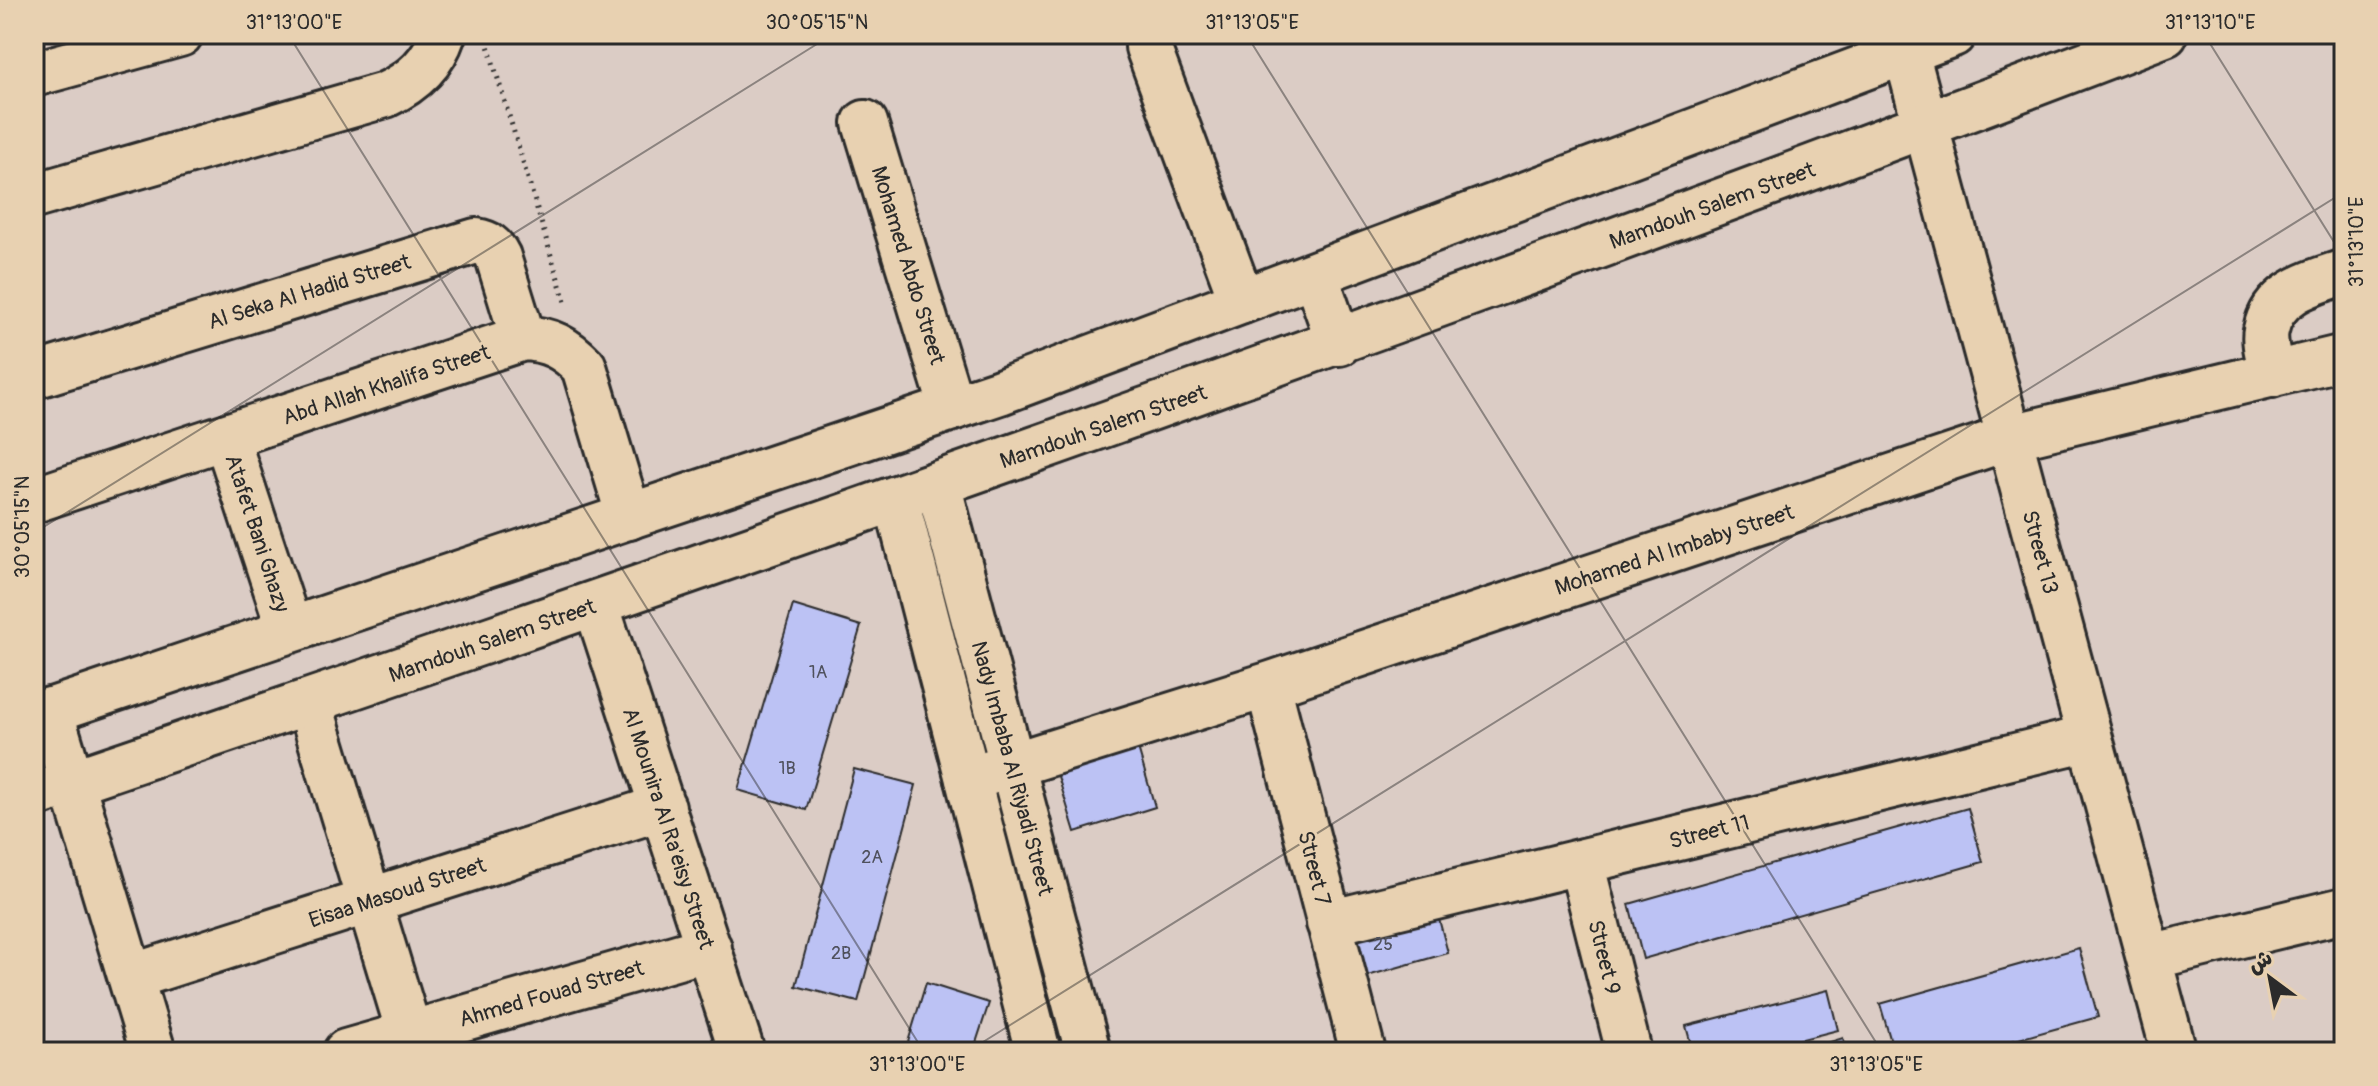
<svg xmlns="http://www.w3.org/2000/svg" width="2378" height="1086" font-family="Pangolin,'Playpen Sans Arabic',sans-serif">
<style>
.building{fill:#bcc2f4;stroke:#2b2b2b;stroke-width:2}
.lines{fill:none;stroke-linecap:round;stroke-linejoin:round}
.street-casing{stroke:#2b2b2b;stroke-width:50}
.secondary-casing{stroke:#2b2b2b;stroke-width:50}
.path{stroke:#2b2b2b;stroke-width:5;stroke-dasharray:2 6;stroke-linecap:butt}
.street{stroke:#e8d1b1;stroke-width:44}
.secondary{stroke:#e8d1b1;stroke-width:44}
.ticks{fill:none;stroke:#2b2b2b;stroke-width:2;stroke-opacity:0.45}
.labels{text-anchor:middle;stroke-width:6;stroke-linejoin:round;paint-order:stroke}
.number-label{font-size:18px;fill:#4f515d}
.street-label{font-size:22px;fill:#2b2b2b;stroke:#e8d1b1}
.neatline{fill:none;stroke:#2b2b2b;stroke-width:3}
.ticks-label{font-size:20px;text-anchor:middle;fill:#2b2b2b}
</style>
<rect width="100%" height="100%" fill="#dbccc5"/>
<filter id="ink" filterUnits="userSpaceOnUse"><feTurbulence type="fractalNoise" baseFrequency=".0125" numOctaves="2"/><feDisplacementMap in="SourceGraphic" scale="16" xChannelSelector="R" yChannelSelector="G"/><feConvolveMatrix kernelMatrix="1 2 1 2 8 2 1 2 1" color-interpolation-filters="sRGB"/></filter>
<g filter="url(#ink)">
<path class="building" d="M793 605 861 626 806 810 738 790Z
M1135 738 1155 807 1075 832 1054 763Z
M854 769 916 785 858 1002 796 986Z
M1968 808 1983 862 1643 959 1629 904Z
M1436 908 1448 953 1357 979 1345 934Z
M2079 948 2098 1017 1972 1052H1894L1880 1004Z
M926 983 989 1003 973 1052H905Z
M1828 990 1838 1030 1751 1052H1693L1686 1026Z
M1843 1038 1847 1052H1798Z"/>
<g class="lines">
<defs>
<path id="street" d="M1148 47 1242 301
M1906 52 2174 1052
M34 74 180 34
M865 123 952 408
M34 196 385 95C413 82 433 64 443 34
M2272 375C2270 362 2263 343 2266 330 2273 292 2312 283 2344 272
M34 376 476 241C488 243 493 247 498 257L523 338
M226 437 289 628
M34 500 523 338C549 339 566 348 584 367L629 517
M596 604 742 1052
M1268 685 1363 1052
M309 702 415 1052
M50 710 153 1052
M968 779 1268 685 2011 437 2344 357
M1581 862 1629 1052
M1329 923 2089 738
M2150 957 2344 910
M131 977 663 807
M346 1052 709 948"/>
<path id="secondary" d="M1315 274 1339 343
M938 484 1088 1052
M896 499 1038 1052
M34 716 1000 392 1953 34
M34 795C749 553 1460 304 2165 34"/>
</defs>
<use href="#street" class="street-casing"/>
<use href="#secondary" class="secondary-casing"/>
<path class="path" d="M486 39 566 305"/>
<use href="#street" class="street"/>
<use href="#secondary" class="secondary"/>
</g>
</g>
<path class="ticks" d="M288 34 924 1052M1246 34 1882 1052M2204 34 2344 258M34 533 833 34M967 1052 2344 192"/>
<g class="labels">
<g class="number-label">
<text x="818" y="678">1A</text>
<text x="787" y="774">1B</text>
<text x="872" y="863">2A</text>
<text x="1383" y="950">25</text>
<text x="841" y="959">2B</text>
</g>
<g class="street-label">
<text transform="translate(1712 205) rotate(-20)" y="8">Mamdouh Salem Street</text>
<text transform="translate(909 265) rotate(73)" y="8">Mohamed Abdo Street</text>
<text transform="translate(309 291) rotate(-17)" y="8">Al Seka Al Hadid Street</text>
<text transform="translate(386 384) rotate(-18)" y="8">Abd Allah Khalifa Street</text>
<text transform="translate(1103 426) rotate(-19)" y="8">Mamdouh Salem Street</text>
<text transform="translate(258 533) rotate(72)" y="8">Atafet Bani Ghazy</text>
<text transform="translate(1674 549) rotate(-18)" y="8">Mohamed Al Imbaby Street</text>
<text transform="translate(2041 552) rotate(75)" y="8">Street 13</text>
<text transform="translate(492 640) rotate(-19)" y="8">Mamdouh Salem Street</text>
<text transform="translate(1013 768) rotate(75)" y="8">Nady Imbaba Al Riyadi Street</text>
<text transform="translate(669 828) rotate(72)" y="8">Al Mounira Al Ra'eisy Street</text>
<text transform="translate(1709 831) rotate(-14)" y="8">Street 11</text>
<text transform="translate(1315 868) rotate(76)" y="8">Street 7</text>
<text transform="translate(397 892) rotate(-18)" y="8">Eisaa Masoud Street</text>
<text transform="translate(1605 957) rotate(76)" y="8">Street 9</text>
<text transform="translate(551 993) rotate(-16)" y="8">Ahmed Fouad Street</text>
</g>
</g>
<rect width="2378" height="1086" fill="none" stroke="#e8d1b1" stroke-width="88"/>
<g transform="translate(2270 978) rotate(328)" stroke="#e8d1b1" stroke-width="6" paint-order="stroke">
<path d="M0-6L14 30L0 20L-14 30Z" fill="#2b2b2b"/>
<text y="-12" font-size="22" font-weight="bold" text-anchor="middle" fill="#2b2b2b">ش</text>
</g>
<rect x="44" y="44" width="2290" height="998" class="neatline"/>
<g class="ticks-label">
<text x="294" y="29">31°13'00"E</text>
<text x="817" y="29">30°05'15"N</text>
<text x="1252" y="29">31°13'05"E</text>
<text x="2210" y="29">31°13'10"E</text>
<text transform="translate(2356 242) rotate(-90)" y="7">31°13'10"E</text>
<text transform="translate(22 527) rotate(-90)" y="7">30°05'15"N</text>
<text x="917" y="1071">31°13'00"E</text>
<text x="1876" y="1071">31°13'05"E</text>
</g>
</svg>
